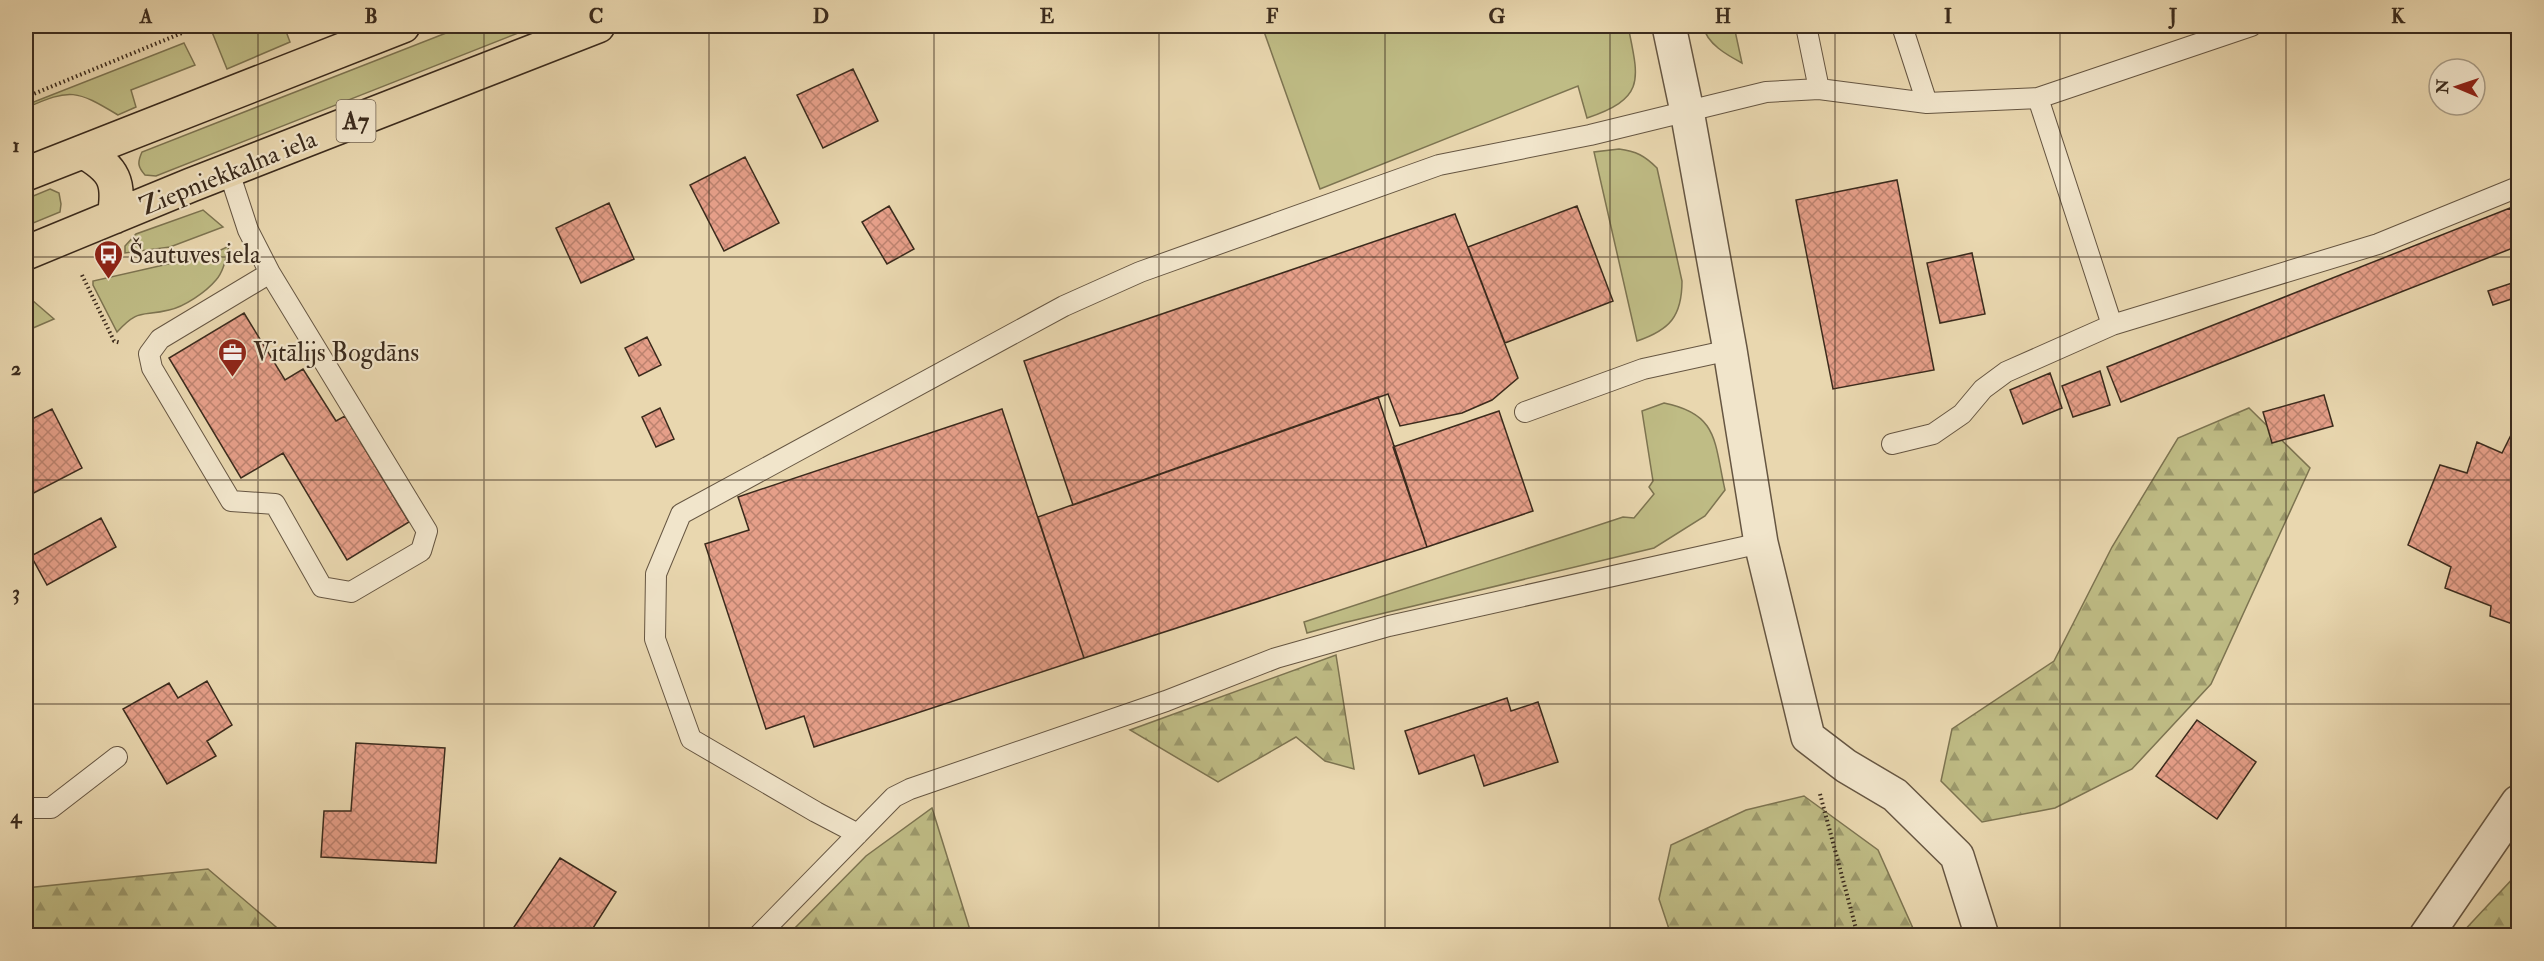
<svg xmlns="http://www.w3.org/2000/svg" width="2544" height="961" font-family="'IM FELL Double Pica',serif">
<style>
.green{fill:#bfbc85;stroke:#7d7451;stroke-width:1.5}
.forest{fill:url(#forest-firs);stroke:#7d7451;stroke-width:1.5}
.building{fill:url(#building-cross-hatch);stroke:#3b2b1d;stroke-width:1.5}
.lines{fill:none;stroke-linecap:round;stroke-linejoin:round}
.service-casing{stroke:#665642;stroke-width:22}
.minor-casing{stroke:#665642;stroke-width:36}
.trunk-casing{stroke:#3b2b1d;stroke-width:36}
.path{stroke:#3b2b1d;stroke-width:4;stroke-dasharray:1.5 3;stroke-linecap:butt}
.service{stroke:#f1e5cb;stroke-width:20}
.minor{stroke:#f1e5cb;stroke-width:33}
.trunk{stroke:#e9d7af;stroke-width:33}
.grid{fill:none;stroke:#3b2b1d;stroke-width:1.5;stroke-opacity:0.55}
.labels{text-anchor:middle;stroke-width:4.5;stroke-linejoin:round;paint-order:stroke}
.shield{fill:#f1e5cb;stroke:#726351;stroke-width:1.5}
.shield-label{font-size:24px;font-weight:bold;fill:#3b2b1d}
.street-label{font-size:26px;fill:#3b2b1d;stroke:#f1e5cb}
.poi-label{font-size:26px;fill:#3b2b1d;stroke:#f1e5cb;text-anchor:start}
.neatline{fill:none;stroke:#3b2b1d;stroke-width:2}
.grid-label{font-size:20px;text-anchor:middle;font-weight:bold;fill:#3b2b1d}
</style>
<defs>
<pattern id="forest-firs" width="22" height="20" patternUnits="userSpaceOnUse" patternTransform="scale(1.5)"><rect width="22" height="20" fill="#bfbc85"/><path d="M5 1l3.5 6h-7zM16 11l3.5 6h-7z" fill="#9c996c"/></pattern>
<pattern id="building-cross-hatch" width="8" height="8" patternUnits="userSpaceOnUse" patternTransform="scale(1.5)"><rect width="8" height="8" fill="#e69f89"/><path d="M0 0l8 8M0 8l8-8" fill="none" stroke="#bc826f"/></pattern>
</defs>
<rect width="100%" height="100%" fill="#e9d7af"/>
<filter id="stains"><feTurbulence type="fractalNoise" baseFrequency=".00333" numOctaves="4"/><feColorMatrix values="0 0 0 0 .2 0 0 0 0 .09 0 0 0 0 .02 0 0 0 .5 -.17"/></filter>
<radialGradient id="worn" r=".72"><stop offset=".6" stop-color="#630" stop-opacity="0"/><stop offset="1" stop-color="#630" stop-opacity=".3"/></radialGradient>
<path class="green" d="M230 26H284L290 42 227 69 212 32Z
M464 26H536L156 176 145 175C138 167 137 163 142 152Z
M1262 26H1628C1639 80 1646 98 1587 118L1578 86 1320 189Z
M1703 26H1734L1742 63C1727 55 1707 44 1703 26Z
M184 43 195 65 131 90 136 107 118 115C76 90 71 88 26 108V105Z
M1619 149C1636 151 1645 156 1657 168L1682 281C1682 316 1670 330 1637 341L1594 152Z
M50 189 59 193 61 204 60 212 26 226V199Z
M203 210 223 227 170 247 125 253V246L136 234Z
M229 246C226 257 224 271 216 280 206 292 184 307 169 310 141 317 139 308 117 332L93 285V281L212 254Z
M32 300 54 319 26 331V302Z
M1664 403C1719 414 1714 442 1725 490L1705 516 1654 548 1343 623 1307 633 1304 622 1623 517 1634 518 1654 494 1649 487 1653 481 1642 411Z"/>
<path class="forest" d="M2249 408 2310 468 2211 684 2132 769 2055 808 1982 822 1941 781 1952 729 2054 661 2112 547 2178 438Z
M1336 655 1354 769 1325 761 1296 737 1218 782 1130 730Z
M1804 796 1878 850 1916 935H1671L1659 899 1671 845 1746 810Z
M932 808 970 930 974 935H788L866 856Z
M208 869 282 932V935H26V888Z
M2518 873V935H2460Z"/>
<path class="building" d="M853 69 878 121 823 148 797 95Z
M745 157 779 223 724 251 690 185Z
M1897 180 1934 370 1833 389 1796 200Z
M609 203 634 259 581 283 556 228Z
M889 206 914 249 887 264 862 222Z
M1577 206 1613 301 1505 343 1468 247Z
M2510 208 2518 230V246L2121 402 2107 367Z
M1455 214 1518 378 1492 400 1462 413 1400 426 1388 394 1073 505 1024 361Z
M1972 253 1985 314 1940 323 1927 263Z
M2518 281V297L2493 305 2488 291Z
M244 313 285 380 303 369 336 421 345 416 409 522 347 560 283 453 241 478 169 358Z
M647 337 661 365 639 376 625 348Z
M2100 371 2110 405 2073 417 2062 386Z
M2050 373 2062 408 2023 424 2010 390Z
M2324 395 2333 426 2272 443 2263 412Z
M1378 397 1427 547 1084 658 1038 517Z
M660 408 674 439 656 447 642 417Z
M52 409 82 468 26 497V422Z
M1002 409 1084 658 814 747 804 716 766 729 705 544 749 530 738 497Z
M1499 411 1533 511 1427 547 1393 447Z
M2517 423H2518V626L2490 616 2491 606 2445 588 2451 567 2408 545 2440 465 2467 473 2477 442 2502 453Z
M101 518 116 547 47 585 31 556Z
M207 681 232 725 207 741 216 756 167 784 123 709 169 683 178 698Z
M1507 698 1511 711 1538 702 1558 762 1484 786 1474 755 1419 774 1405 731Z
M2197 720 2256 762 2217 819 2156 776Z
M356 743 445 748 436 863 321 857 324 811H351Z
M560 858 616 892 588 936H508Z"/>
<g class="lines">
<defs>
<path id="service" d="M1806 26 1819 89
M1902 26 1927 103
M2517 26 2518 27
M2038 98 2251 26
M229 172 248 230 270 273
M270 273 427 531 421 551 351 592 322 587 275 504 231 501 152 368 149 354 160 339Z
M1525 412 1643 369 1730 350
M1892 444 1933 434 1962 414 1983 389 2006 372 2112 325
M26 808H51L117 757
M858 834 816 812 691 739 655 639 656 574 681 514 1064 306 1140 272 1439 165 1590 135 1766 92 1819 89 1927 103 2038 98 2112 325 2378 244 2518 187
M758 936 894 797 910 789 1166 701 1276 658 1389 626 1761 543"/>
<path id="minor" d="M1669 26 1687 111 1730 350 1761 543 1808 737 1846 766 1895 795 1957 856 1982 936
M2426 936 2518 802"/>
<path id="trunk" d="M84 152C115 170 120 182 114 217
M26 174 403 26
M26 253 191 185 598 26"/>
</defs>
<use href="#service" class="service-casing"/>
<use href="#minor" class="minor-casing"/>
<use href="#trunk" class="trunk-casing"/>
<path class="path" d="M26 97 199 26
M82 275 114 341 121 343
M1820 794 1858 936"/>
<use href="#service" class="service"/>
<use href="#minor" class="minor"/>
<use href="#trunk" class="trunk"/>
</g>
<path class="grid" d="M258 26V936M484 26V936M709 26V936M934 26V936M1159 26V936M1385 26V936M1610 26V936M1835 26V936M2060 26V936M2286 26V936M26 257H2518M26 480H2518M26 704H2518"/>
<defs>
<symbol id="bus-pin" viewBox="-11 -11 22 30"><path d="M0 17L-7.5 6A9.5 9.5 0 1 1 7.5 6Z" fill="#8f2418" stroke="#f1e5cb"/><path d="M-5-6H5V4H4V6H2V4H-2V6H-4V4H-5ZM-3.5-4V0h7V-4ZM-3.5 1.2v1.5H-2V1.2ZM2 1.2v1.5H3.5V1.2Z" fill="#fff"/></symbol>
<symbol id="office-pin" viewBox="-11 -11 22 30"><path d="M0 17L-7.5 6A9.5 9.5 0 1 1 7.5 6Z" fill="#8f2418" stroke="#f1e5cb"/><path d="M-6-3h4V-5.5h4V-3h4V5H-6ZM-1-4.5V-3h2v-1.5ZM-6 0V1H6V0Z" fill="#fff"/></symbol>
</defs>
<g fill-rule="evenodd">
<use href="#bus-pin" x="92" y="238" width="33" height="45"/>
<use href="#office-pin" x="216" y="336" width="33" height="45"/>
</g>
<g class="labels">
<rect class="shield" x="336.5" y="100" width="39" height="42" rx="4.5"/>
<g class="shield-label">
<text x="356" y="129">A7</text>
</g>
<g class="street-label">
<text transform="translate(228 172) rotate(-22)" y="9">Ziepniekkalna iela</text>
</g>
<g class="poi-label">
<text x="129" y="263">Šautuves iela</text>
<text x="253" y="361">Vitālijs Bogdāns</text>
</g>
</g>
<rect width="2544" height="961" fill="none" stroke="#e9d7af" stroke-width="66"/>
<g transform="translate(2457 87) rotate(272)"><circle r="28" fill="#f1e5cb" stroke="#a89b85" stroke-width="1.5"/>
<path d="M0-4.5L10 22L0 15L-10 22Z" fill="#8f2418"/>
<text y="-9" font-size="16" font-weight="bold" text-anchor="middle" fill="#3b2b1d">N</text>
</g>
<rect x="33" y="33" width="2478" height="895" class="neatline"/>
<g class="grid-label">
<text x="146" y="23">A</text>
<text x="371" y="23">B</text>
<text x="596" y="23">C</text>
<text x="821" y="23">D</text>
<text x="1047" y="23">E</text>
<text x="1272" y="23">F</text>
<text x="1497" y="23">G</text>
<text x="1723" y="23">H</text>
<text x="1948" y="23">I</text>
<text x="2173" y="23">J</text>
<text x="2398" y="23">K</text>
<text x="16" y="152">1</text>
<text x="16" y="375">2</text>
<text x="16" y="599">3</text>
<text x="16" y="823">4</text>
</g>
<rect width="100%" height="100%" filter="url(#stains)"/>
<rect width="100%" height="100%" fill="url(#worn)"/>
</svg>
